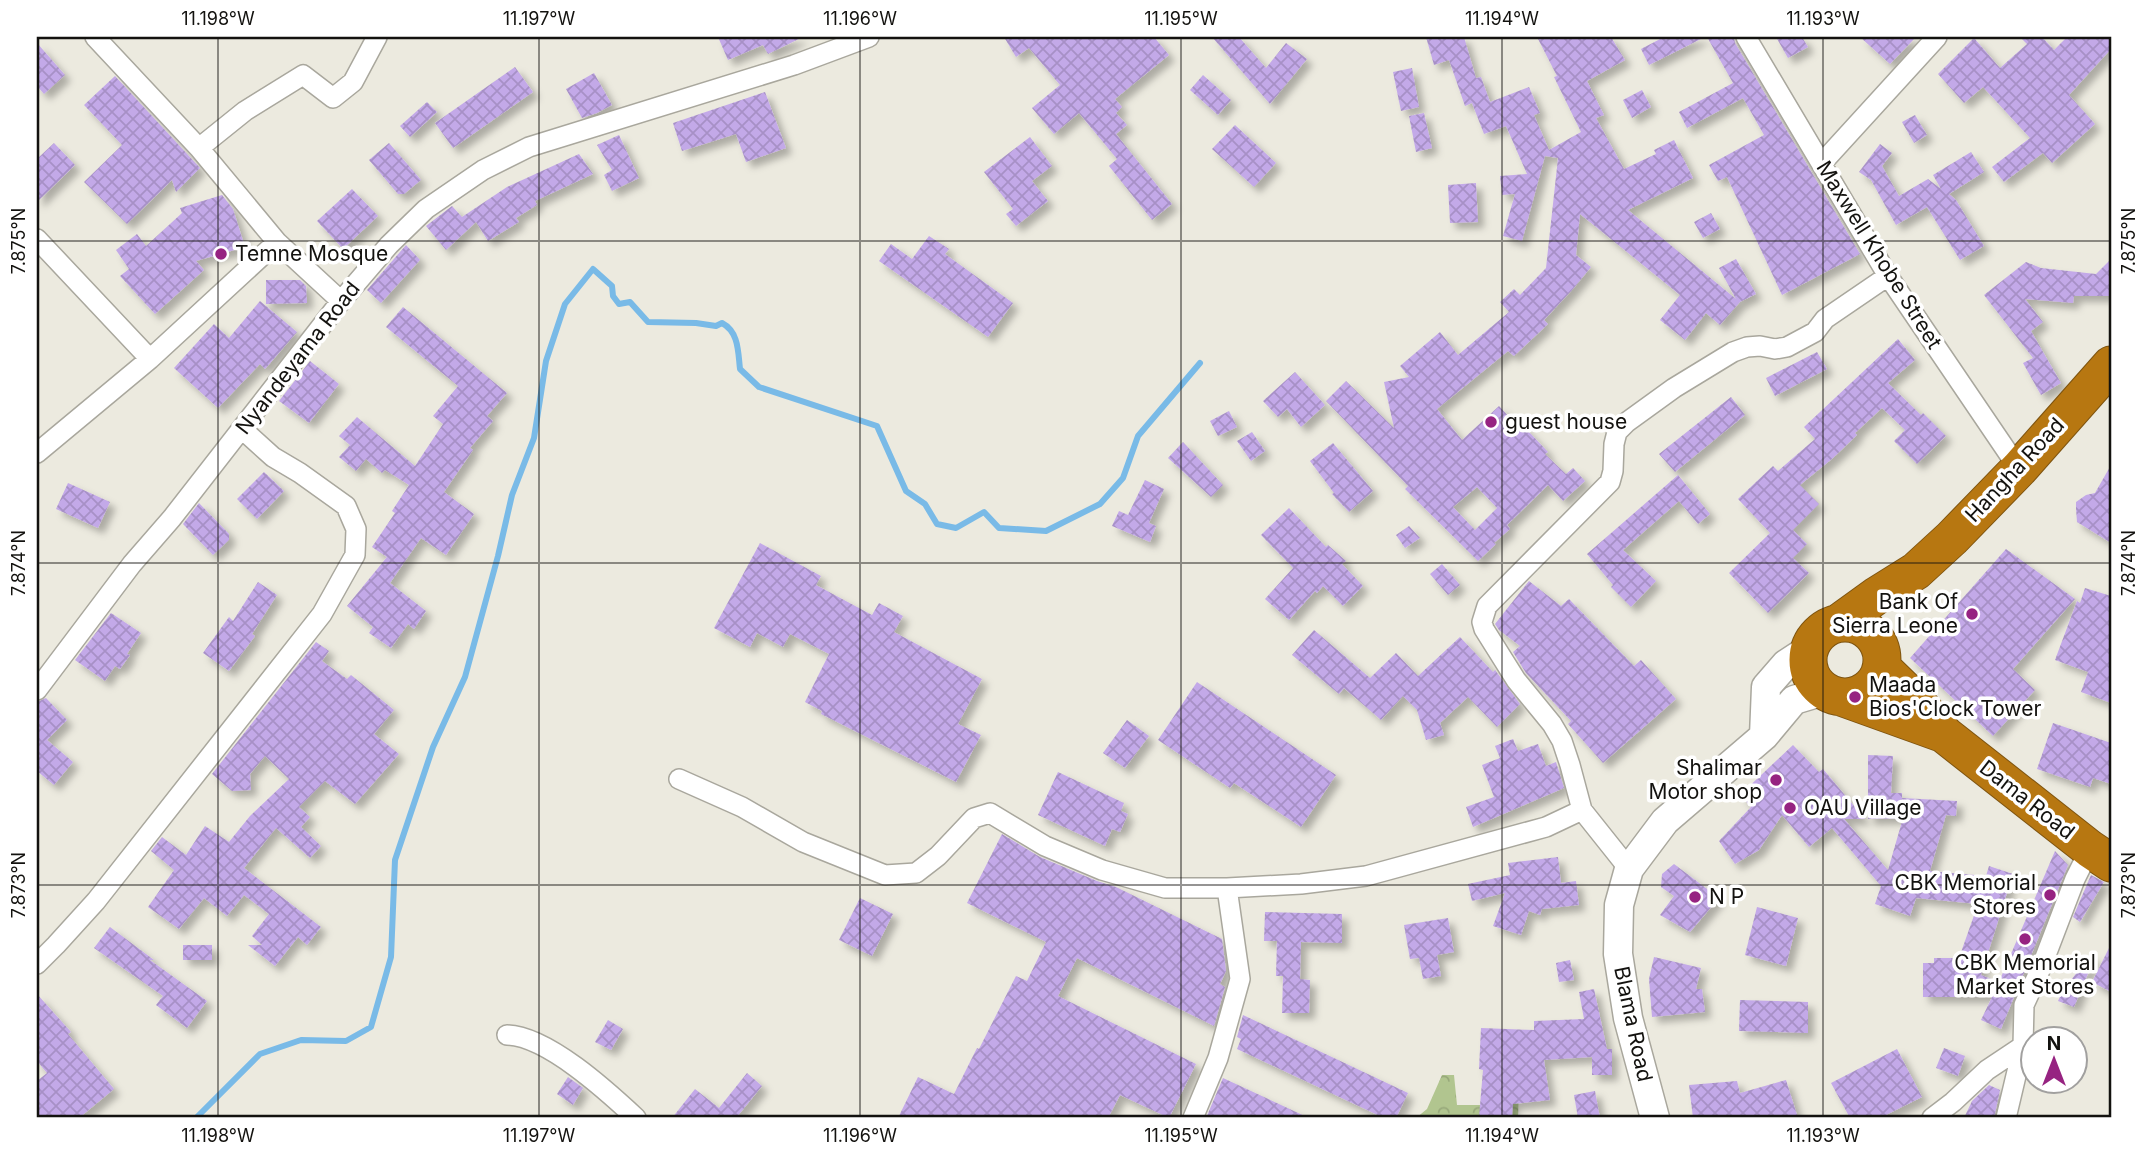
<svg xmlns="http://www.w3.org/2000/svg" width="2148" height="1155" font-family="Inter,sans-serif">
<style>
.forest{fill:url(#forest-crowns)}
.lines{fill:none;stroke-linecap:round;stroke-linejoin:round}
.stream{stroke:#79bae7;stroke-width:6}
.building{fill:url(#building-cross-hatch);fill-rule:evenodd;filter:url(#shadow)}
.street-casing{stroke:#a9a79d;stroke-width:22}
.secondary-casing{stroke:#a9a79d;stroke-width:31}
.highway-casing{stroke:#7e5410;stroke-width:39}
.street{stroke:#fff;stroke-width:19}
.secondary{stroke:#fff;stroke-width:28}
.highway{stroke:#b77711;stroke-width:37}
.ticks{fill:none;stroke:#13120f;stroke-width:2;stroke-opacity:0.45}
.poi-dot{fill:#962381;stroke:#fff;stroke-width:2.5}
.labels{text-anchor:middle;stroke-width:7;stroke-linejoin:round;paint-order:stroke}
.poi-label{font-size:21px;fill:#13120f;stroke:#fff;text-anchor:start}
.street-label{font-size:21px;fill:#13120f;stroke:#fff}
.neatline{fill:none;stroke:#13120f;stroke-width:2.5}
.ticks-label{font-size:18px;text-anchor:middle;fill:#13120f}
</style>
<defs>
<pattern id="forest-crowns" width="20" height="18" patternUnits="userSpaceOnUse" patternTransform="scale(1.75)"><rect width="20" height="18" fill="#b1c58f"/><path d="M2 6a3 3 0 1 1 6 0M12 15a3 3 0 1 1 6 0" fill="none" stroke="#97a87a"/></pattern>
<pattern id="building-cross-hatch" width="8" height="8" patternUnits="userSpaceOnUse" patternTransform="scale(1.75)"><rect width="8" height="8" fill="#c3a9e8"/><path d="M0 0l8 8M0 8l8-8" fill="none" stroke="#a790c6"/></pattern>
<filter id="shadow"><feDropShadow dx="6" dy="6" stdDeviation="3.5" flood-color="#0004"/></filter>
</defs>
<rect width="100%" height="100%" fill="#eceadf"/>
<path class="forest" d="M1442 1075H1454L1457 1105H1485L1519 1086 1518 1118H1416L1427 1109Z"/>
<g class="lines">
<path class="stream" d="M196 1118 260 1054 301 1040 346 1041 371 1027 391 957 395 860 433 747 465 677 498 556 512 495 534 438 546 361 565 304 593 269 612 286 613 296 619 304 630 302 648 322 696 323 716 326 722 323C739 332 738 352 740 369L759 387 877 426 906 491 925 504 937 524 956 528 984 512 999 528 1046 531 1100 504 1123 478 1138 436 1200 363"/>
</g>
<path class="building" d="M718 37H803L768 54 763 45 728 60Z
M1004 37H1154L1169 55 1115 99 1122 107 1116 113 1127 125 1116 134 1172 204 1152 220 1109 166 1117 159 1079 113 1054 134 1032 108 1060 85 1029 48 1016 57Z
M1212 37H1239L1266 68 1286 43 1307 59 1270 104Z
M1426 37H1464L1476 78 1481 77 1490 102 1529 87 1540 113 1534 115 1549 150 1581 132 1554 77 1557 76 1537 37H1611L1625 60 1587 81 1604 115 1596 118 1624 169 1656 154 1654 150 1674 140 1693 178 1628 210 1736 299 1719 268 1736 259 1756 294 1740 302 1720 325 1706 313 1685 340 1660 320 1680 295 1580 214 1576 255 1591 267 1573 289 1544 320 1548 324 1514 356 1508 351 1437 409 1462 440 1499 406 1513 421 1515 419 1531 434 1548 452 1545 454 1566 474 1573 468 1585 481 1563 501 1548 485 1507 525 1510 529 1494 543 1496 544 1478 561 1405 489 1408 486 1326 401 1346 381 1394 428 1384 382 1409 377 1400 366 1440 332 1458 355 1509 312 1500 302 1514 289 1520 295 1546 268 1558 158 1545 156 1522 241 1503 236 1515 194 1502 195 1500 176 1527 174 1506 126 1484 134 1472 103 1465 106 1449 60 1434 65ZM1477 487 1497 508 1475 530 1453 507Z
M1664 37H1705L1649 65 1641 49Z
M1707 37H1734L1735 43 1860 254 1782 295 1727 177 1718 181 1709 165 1764 135 1743 98 1687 128 1679 112 1733 83Z
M1776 37H1802L1808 47 1788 58Z
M1860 37H1916L1890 64Z
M2020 37H2042L2054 50 2067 37H2111V49L2069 95 2095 124 2052 163 2043 153 2004 182 1992 167 2030 138 1983 87 1964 103 1938 74 1974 38 2000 68 2027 44Z
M37 43 65 75 44 94 37 86Z
M515 67 533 92 453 148 435 123Z
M1412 68 1419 107 1401 111 1393 72Z
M594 73 612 105 597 113 582 118 566 89Z
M1203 75 1231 100 1218 115 1190 90Z
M115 76 200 168 176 192 172 180 127 224 84 182 122 145 84 105Z
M1642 90 1651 107 1632 118 1623 100Z
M765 92 786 148 746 162 736 134 682 151 673 123Z
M427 102 437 112 410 137 400 126Z
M1424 113 1432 148 1416 152 1409 116Z
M1915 115 1927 135 1914 143 1902 122Z
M1235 125 1276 163 1254 187 1212 149Z
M619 135 639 178 612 191 604 175 612 170 597 145Z
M1030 137 1052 166 1032 181 1048 201 1016 226 1006 214 1013 209 984 172Z
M54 143 75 165 37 202V159Z
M389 143 421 180 404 194H398L369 160Z
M1880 144 1892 153 1882 166 1899 196 1928 179 1941 189 1933 175 1971 152 1984 172 1949 194 1956 200 1984 246 1960 260 1927 207 1896 225 1871 180 1859 172Z
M579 154 593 174 535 201 537 205 516 218 519 222 488 241 476 222 446 250 426 226 452 206 462 217 507 187Z
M1476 183 1478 222 1450 223 1448 185Z
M352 189 378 216 343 249 317 221Z
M222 195 233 209 245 247 196 261 204 270 155 314 120 276 129 269 116 250 137 234 146 246 182 213 180 208Z
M1711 213 1720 229 1703 238 1694 222Z
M929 236 949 249 945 254 1013 303 988 337 879 261 891 244 912 259Z
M406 245 420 260 381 303 367 290Z
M2111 259V296H2074L2073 303 2025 299 2043 322 2031 331 2061 383 2041 395 2023 363 2033 358 1984 295 2026 262 2041 268 2096 274Z
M266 280H300L306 286 307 303 266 304Z
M260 301 297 332 265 369 260 364 218 408 174 368 214 324 229 338Z
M403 307 507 393 487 416 493 421 470 448 473 450 444 492 474 514 446 555 421 538 390 583 426 611 414 629 408 624 391 648 369 633 373 627 347 606 387 557 372 547 395 513 392 511 409 485 385 470 382 473 366 459 356 471 339 457 350 445 339 436 357 417 415 466 443 424 433 416 458 386 386 327Z
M1898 339 1915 360 1888 383 1921 415 1923 413 1946 436 1917 464 1894 441 1905 430 1882 408 1855 433 1857 435 1833 458 1800 485 1819 504 1793 530 1807 544 1793 558 1809 573 1768 613 1729 573 1770 533 1738 499 1773 466 1778 471 1815 439 1804 427Z
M1817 352 1827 369 1775 396 1766 378Z
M310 361 339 384 309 423 279 401Z
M1295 372 1325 405 1301 427 1287 409 1278 417 1263 401Z
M1731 397 1745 415 1675 472 1659 454Z
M1229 411 1237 427 1218 436 1210 421Z
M1252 432 1265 451 1251 461 1237 441Z
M1183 442 1223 485 1211 497 1168 458Z
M1333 443 1373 491 1349 512 1332 494 1334 493 1310 461Z
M2111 465V543L2077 522 2076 509V502L2086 495 2095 493Z
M264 472 284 491 257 519 237 499Z
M1678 475 1710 514 1698 524 1679 501 1623 550 1656 581 1631 607 1611 587 1613 585 1587 554Z
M1145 480 1164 489 1149 523 1156 526 1150 542 1112 526 1119 511 1128 515Z
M68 483 110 502 98 528 56 509Z
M199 503 229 534V540L213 555 183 524Z
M1289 508 1326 547 1328 545 1346 561 1342 564 1363 586 1343 606 1323 586 1317 593 1315 591 1289 620 1265 599 1293 568 1261 535Z
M1409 526 1420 538 1405 548 1396 535Z
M760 543 821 576 816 585 872 615 879 603 903 616 894 632 982 679 958 724 981 735 956 782 821 714 822 711 805 702 829 654 790 634 783 647 757 633 750 647 714 628Z
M2006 549 2075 599 2013 669 2035 690 1993 736 1910 658Z
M1442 564 1460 585 1448 595 1430 574Z
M1529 581 1561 606 1569 599 1634 666 1641 660 1676 699 1603 763 1568 724 1571 721 1526 673 1513 652 1520 646 1499 630 1495 624Z
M258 582 277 595 252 634 255 636 229 671 203 653 229 617 233 621Z
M2085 588 2111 596V703L2081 692 2088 672 2055 660 2077 601 2080 603Z
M111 613 141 633 127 654 130 655 120 669 115 666 105 681 75 660Z
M1314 630 1370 678 1396 653 1418 676 1460 637 1493 672 1495 670 1520 704 1497 727 1468 697 1440 723 1444 735 1426 740 1417 710 1403 696 1381 720 1344 688 1339 694 1292 655Z
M316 642 329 651 322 661 347 679 351 675 394 710 374 734 399 754 355 804 325 781 299 807 310 817 301 827 321 846 310 858 276 828 244 868 321 927 307 945 298 937 275 966 248 945H262L252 936 269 914 244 895 227 916 204 898 179 929 148 907 174 870 151 851 162 837 186 855 205 826 229 842 250 816 289 779 265 756 250 774 251 790 232 791 212 774Z
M1197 682 1336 775 1301 827 1234 783 1230 788 1158 740Z
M46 698 67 720 47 740 73 762 54 785 37 771V702Z
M1127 720 1149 736 1125 768 1103 753Z
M2053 723 2111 743V784L2093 778 2090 787 2037 769Z
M1513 739 1518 751 1538 744 1546 766 1556 762 1564 788 1473 827 1466 807 1494 797 1482 765 1500 758 1495 746Z
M1793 745 1819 772 1823 769 1865 819H1844L1888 870 1903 818 1868 819V755L1893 756 1891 793H1902V798L1957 801 1956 816 1946 815 1930 871 1986 876 1989 866 2013 874 1981 975 1999 982 2055 851 2068 865 2001 1029 1981 1020 1992 997H1923V963H1934V958H1959L1978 904 1916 898 1910 916 1875 904 1881 886 1832 828 1809 847 1782 815 1759 850 1735 864 1719 841 1751 807 1740 795Z
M1058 772 1124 803 1121 811 1128 814 1120 832 1112 829 1105 846 1038 815Z
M1002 834 1040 857 1097 881 1116 887 1222 939 1226 971 1220 984 1225 987 1214 1026 1077 958 1058 996 1196 1064 1169 1118 1120 1095 1108 1118H898L918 1077 954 1094 977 1048 979 1049 1016 976 1027 981 1046 942 967 903Z
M1558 857 1561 883 1576 881 1579 905 1542 909 1540 915 1529 911 1521 935 1493 926 1505 893 1472 901 1468 884 1510 875 1508 863Z
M1674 864 1719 898 1690 932 1660 915 1674 896 1661 887 1662 874Z
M2091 875 2104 882 2080 922 2073 917Z
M860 898 893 914 872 956 839 940Z
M1757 907 1798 918 1786 966 1745 955Z
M1265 912 1342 914V943L1301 942 1300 979 1310 980 1309 1013H1282L1283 976H1276L1277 941H1264Z
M1448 918 1454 952 1437 955 1441 976 1423 979 1419 958 1410 959 1404 925Z
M110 927 154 960H150L207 1001 187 1028 156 1005 163 996 94 948Z
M2111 944V992L2092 982Z
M183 945H212V960H183Z
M2091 955 2095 957 2074 1007 2058 1001 2063 990Z
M1654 957 1701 968 1696 989H1702L1705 1012 1652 1017 1649 979Z
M1570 960 1574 980 1559 982 1556 963Z
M1594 989 1607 1049H1612V1075H1592V1057L1544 1060 1550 1100 1513 1104 1512 1118 1479 1117 1483 1070 1479 1069 1481 1028 1534 1030V1021L1584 1019 1579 992Z
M37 994 71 1032 68 1034 114 1089 79 1118H37V1081L47 1073 37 1061Z
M1740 1000 1808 1002V1033L1739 1031Z
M1243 1015 1408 1093 1396 1118H1384L1237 1049 1241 1039 1237 1037Z
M608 1020 623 1029 611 1050 595 1042Z
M1944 1048 1965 1056 1958 1076 1936 1068Z
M1897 1049 1922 1097 1880 1118H1850L1831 1083Z
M747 1073 762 1086 736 1118H672L695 1089 719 1108Z
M568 1077 583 1088 573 1105 557 1094Z
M1223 1078 1309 1118H1206Z
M1786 1080 1798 1118H1693L1689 1085 1737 1081 1740 1093Z
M1989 1085 2000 1090 1994 1118H1964L1972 1101Z
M1595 1091 1600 1118H1578L1574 1095Z"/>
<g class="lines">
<defs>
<path id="street" d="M95 37 199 148 277 242 341 301
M1746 37 1888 276 2019 469
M199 148 245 111 303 75 333 98 353 82 377 37
M1822 163 1937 37
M37 239 150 359
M37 453 150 359 277 242
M37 690 132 564 172 518 341 301 389 245 426 209 483 170 529 147 794 65 869 37
M679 779 742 807 803 842 885 875 916 873 938 856 974 818 990 813 1045 846 1102 870 1165 888H1227L1301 884 1366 876 1546 827 1582 810 1629 869
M1582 810 1570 765 1562 741 1552 724 1516 680 1484 629 1482 622 1487 606 1610 482 1613 471 1614 444 1617 432 1627 422 1674 388 1733 352 1747 347 1760 346 1775 349 1787 347 1815 332 1825 319 1888 276
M37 964 56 945 96 901 322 614 355 555 356 529 346 506 300 473 273 457 242 429
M507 1035C547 1036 607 1091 636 1118
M1193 1118 1218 1058 1240 979 1227 888
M1932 1118 1953 1102 1987 1070 2023 1046
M2006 1118 2023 1046 2024 1005 2041 968 2075 879 2090 849"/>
<path id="secondary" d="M1764 736 1766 687 1786 664 1809 649
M1655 1118 1628 1018 1618 954 1619 905 1629 869 1665 821 1764 736 1794 700 1824 691"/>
<path id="highway" d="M1840 622 1876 596 1916 571 1952 538 2019 469 2111 365
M1808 660a37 37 0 1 1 74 0a37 37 0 1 1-74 0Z
M1882 668 1914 699 1945 735 2090 849 2111 863
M1841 697 1944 734"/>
</defs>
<use href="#street" class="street-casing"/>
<use href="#secondary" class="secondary-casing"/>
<use href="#highway" class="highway-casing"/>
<use href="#street" class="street"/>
<use href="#secondary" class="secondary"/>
<use href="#highway" class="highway"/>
</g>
<path class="ticks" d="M218 37V1118M539 37V1118M860 37V1118M1181 37V1118M1502 37V1118M1823 37V1118M37 241H2111M37 563H2111M37 885H2111"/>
<g class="poi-dot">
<circle cx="221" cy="254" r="7"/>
<circle cx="1491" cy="422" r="7"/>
<circle cx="1972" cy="614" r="7"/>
<circle cx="1855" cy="697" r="7"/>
<circle cx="1776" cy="780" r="7"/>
<circle cx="1790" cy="808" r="7"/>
<circle cx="2050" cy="895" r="7"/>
<circle cx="1695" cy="897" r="7"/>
<circle cx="2025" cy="939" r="7"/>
</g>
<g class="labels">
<g class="poi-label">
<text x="235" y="261">Temne Mosque</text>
<text x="1505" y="429">guest house</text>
<text x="1958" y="609" text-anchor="end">Bank Of<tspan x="1958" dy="24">Sierra Leone</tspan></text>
<text x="1869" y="692">Maada<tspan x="1869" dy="24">Bios'Clock Tower</tspan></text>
<text x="1762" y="775" text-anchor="end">Shalimar<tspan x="1762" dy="24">Motor shop</tspan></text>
<text x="1804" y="815">OAU Village</text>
<text x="2036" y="890" text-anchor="end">CBK Memorial<tspan x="2036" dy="24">Stores</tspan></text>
<text x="1709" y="904">N P</text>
<text x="2025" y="970" text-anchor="middle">CBK Memorial<tspan x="2025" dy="24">Market Stores</tspan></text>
</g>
<g class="street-label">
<text transform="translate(1879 255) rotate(58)" y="7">Maxwell Khobe Street</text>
<text transform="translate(298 358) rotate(-52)" y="7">Nyandeyama Road</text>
<text transform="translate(2015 470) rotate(-47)" y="7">Hangha Road</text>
<text transform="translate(2027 800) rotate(38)" y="7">Dama Road</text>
<text transform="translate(1633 1024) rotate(78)" y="7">Blama Road</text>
</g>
</g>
<rect width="2148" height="1155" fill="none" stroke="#ffffff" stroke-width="77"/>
<g transform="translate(2054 1060)"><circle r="33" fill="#ffffff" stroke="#a1a09f" stroke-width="2"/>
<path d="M0-5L12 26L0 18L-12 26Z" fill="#962381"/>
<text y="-10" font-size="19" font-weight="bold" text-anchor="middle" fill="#13120f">N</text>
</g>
<rect x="38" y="38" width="2072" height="1078" class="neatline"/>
<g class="ticks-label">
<text x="218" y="25">11.198°W</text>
<text x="539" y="25">11.197°W</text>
<text x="860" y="25">11.196°W</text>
<text x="1181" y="25">11.195°W</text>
<text x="1502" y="25">11.194°W</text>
<text x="1823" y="25">11.193°W</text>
<text transform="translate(19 241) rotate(-90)" y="6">7.875°N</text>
<text transform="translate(2129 241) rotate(-90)" y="6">7.875°N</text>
<text transform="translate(19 563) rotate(-90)" y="6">7.874°N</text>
<text transform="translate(2129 563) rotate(-90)" y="6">7.874°N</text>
<text transform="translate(19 885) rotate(-90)" y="6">7.873°N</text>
<text transform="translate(2129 885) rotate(-90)" y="6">7.873°N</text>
<text x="218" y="1142">11.198°W</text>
<text x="539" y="1142">11.197°W</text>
<text x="860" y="1142">11.196°W</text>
<text x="1181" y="1142">11.195°W</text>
<text x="1502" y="1142">11.194°W</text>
<text x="1823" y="1142">11.193°W</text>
</g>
</svg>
